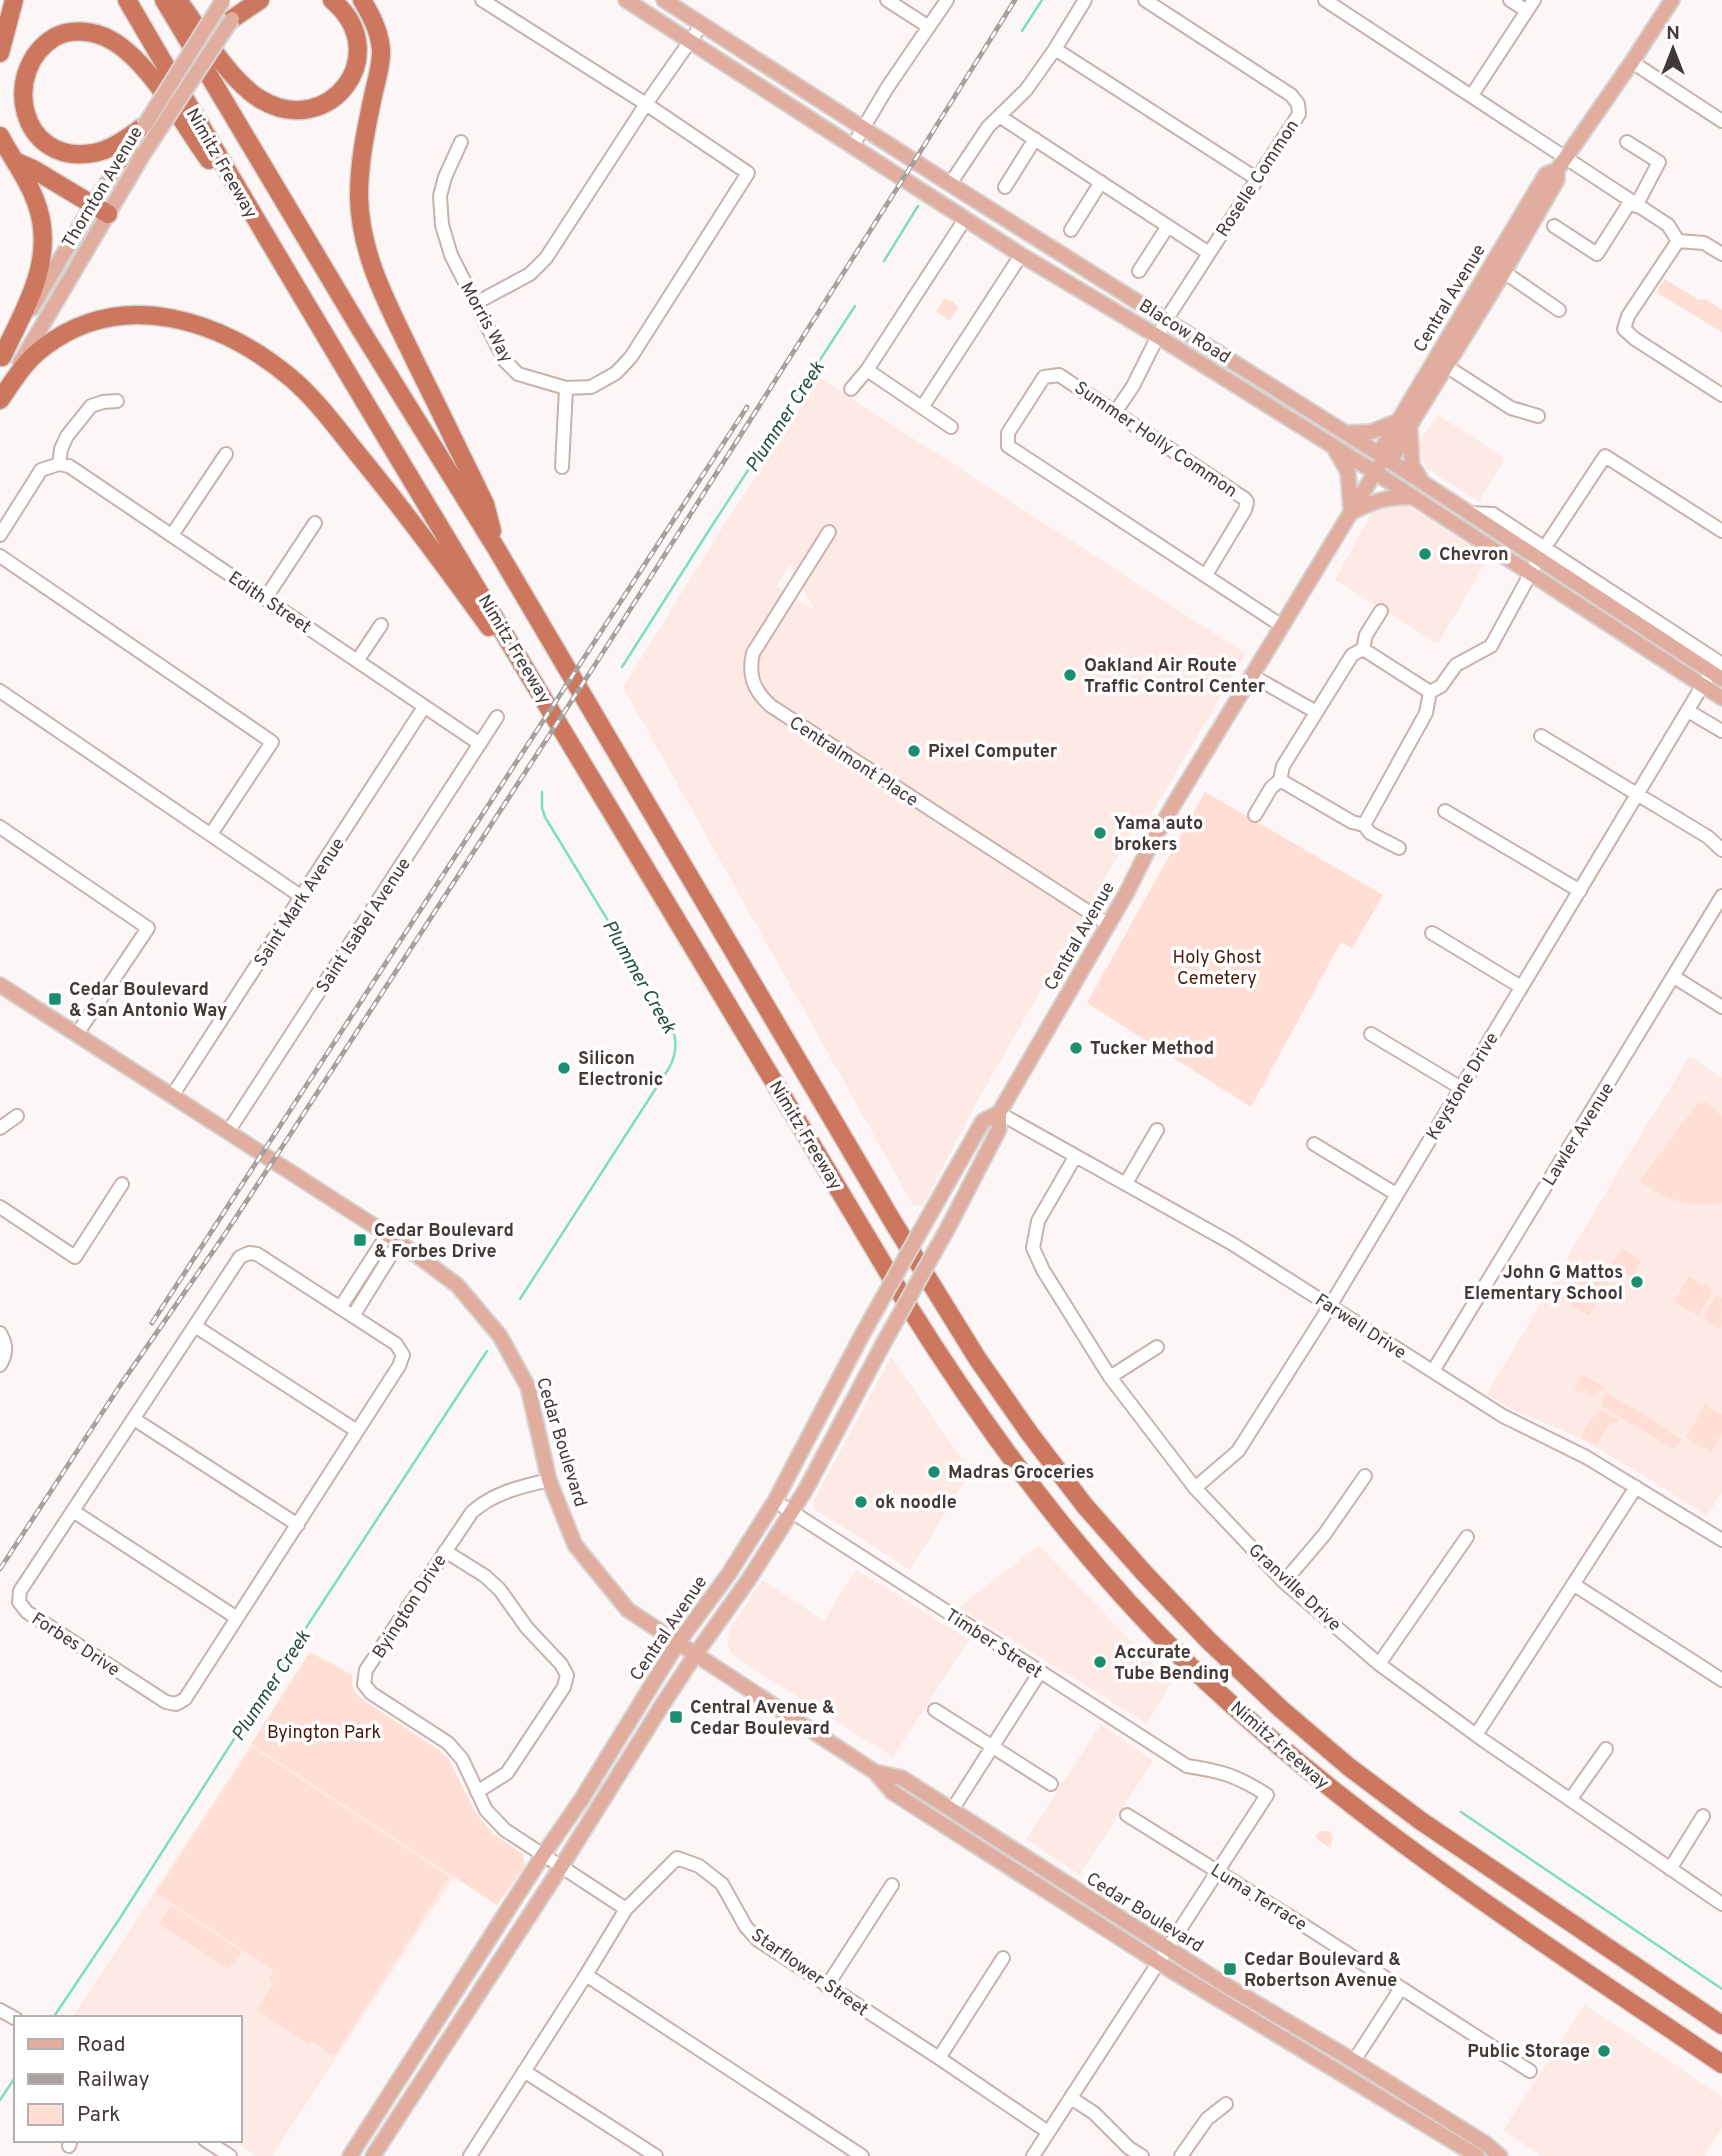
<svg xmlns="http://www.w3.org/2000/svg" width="1722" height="2156" font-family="Overpass,sans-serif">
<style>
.built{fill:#feeae4;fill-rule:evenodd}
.green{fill:#feded5}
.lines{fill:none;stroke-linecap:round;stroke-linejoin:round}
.stream{stroke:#7edfbe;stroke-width:2.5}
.minor-casing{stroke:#c8b2ab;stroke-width:16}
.major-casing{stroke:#d6d4d3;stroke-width:18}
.highway-casing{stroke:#d6d4d3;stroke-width:21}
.minor{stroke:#fff;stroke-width:12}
.major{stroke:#e1ad9e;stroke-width:14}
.highway{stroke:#cd775e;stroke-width:18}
.rail-casing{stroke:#a7a09e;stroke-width:5}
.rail{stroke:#fff;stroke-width:2.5;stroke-dasharray:8;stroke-linecap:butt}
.major-bridge-casing{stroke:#d6d4d3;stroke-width:18;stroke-linecap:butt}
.major-bridge{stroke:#e1ad9e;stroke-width:14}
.poi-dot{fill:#1b8e6f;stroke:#fff;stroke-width:2.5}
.labels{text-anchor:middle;stroke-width:7;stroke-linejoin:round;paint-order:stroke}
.street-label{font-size:18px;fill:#433a37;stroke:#fff}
.poi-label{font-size:18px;font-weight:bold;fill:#433a37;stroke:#fff;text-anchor:start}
.park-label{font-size:18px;fill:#4a1809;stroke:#fff}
.water-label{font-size:19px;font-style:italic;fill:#254f41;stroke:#fff}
</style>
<rect width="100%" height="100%" fill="#fcf7f6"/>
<path class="built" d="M820 378 1246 654 1143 828 1136 824 974 1107 923 1206 913 1205 623 687 726 522ZM790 565H791L814 610 777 586Z
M1438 415 1505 458 1479 502 1426 468 1419 456 1420 441Z
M1404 503 1488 558 1438 644 1335 580 1376 505Z
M1690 1056 1722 1078V1492L1707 1516 1630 1467 1581 1439 1508 1407 1487 1394 1619 1170Z
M891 1357 971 1472 910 1570 816 1510 813 1502Z
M1039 1545 1171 1683 1147 1724 959 1607Z
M856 1569 969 1640 893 1757 744 1663 731 1653 727 1641 731 1627 762 1580 824 1621Z
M1101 1724 1153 1761 1080 1875 1026 1839Z
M251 1744 454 1877 272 2156H256L232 2140H240V2018H72Z
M1585 2005 1722 2097V2128L1704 2156H1542L1503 2130Z"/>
<path class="green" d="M1665 279 1698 300 1706 299 1722 310V332L1656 292Z
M944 299 953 301 958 308 950 320 936 312Z
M1205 792 1383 895 1352 948 1341 942 1251 1107 1087 1003Z
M1706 1102 1722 1117V1203C1691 1209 1664 1200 1640 1181L1697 1104Z
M1622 1249 1642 1260 1632 1277 1612 1265Z
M1581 1264 1610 1281 1600 1297 1572 1280Z
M1689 1277 1713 1290 1699 1316 1674 1302Z
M1570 1282 1599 1299 1589 1315 1561 1298Z
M1716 1295 1722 1297 1721 1329 1703 1318Z
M1582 1375 1605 1387 1604 1390H1598C1594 1394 1593 1399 1587 1396L1588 1390H1584L1582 1394 1574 1389Z
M1607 1392 1681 1439 1674 1449 1602 1406V1401Z
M1705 1405 1722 1415V1434L1711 1452 1686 1437Z
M1598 1410H1601L1618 1420 1617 1422 1614 1420 1610 1426H1608L1597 1445 1580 1437Z
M310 1652 352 1675C351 1687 354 1692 363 1700L437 1749 448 1758 475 1812 492 1833 523 1854 525 1866 497 1905 251 1744Z
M252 1747 449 1877 334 2056 311 2041 308 2044 257 2010 274 1984 269 1979 274 1970 156 1893Z
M1322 1831H1329L1333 1837 1330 1848 1318 1840 1315 1836Z
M171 1906 241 1951 229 1969 159 1924Z"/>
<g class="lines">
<path class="stream" d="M1022 31 1042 0
M884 261 918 206
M622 667 713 524 855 306
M520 1299 669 1068C677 1053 677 1042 672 1026L545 817 542 808V792
M1461 1812 1722 1989
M53 2018 120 1918 264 1692 487 1351
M0 2100 16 2076"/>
<defs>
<path id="minor" d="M887 0 929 27
M1325 0 1668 225 1678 241
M1510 0 1527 11
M1055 49 1257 179
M1632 62 1722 121
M1472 95 1534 0
M999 116 1209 253
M461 142 445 177 440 196 442 225 451 255 505 361 518 374 566 388 591 387 616 373 631 357 748 173 646 104 482 0
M1627 142 1659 162 1636 206
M852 147 887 88 947 0
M950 184 988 127 1026 90 1055 49 1085 0
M1005 187 1035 139
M1554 226 1597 254 1630 202
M1071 230 1101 182
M1678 241 1628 316 1624 329 1635 339 1722 395
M1678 241 1704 243 1722 254
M1139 271 1168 226
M1504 272 1559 310
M476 303 530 274 546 258 646 104 702 24
M1446 366 1511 408 1538 416
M867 370 951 427
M851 389 867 370 965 219
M923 406 1021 255
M1116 411 1133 386 1166 320 1299 114 1298 104 1291 95 1145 0
M59 464 61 449 67 436 91 406 103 402 117 401
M562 467 566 388
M1470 513 1493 514 1722 664
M829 532 753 653C748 675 753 690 771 706L1109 925
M0 535 41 470 59 464 69 466 480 744
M172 535 226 454
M0 556 272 742 211 834
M1206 575 1245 510 1247 502 1245 499 1059 375 1044 377 1008 433V446L1282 626
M265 599 315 523
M1363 649 1430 692
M357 661 381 625
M1251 675 1316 712
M0 691 302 897
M1430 692 1441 686 1456 665 1491 646 1545 547 1605 456 1722 531
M1688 711 1722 731
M1541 736 1708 837 1722 850
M1280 780 1352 822 1364 825 1370 833 1399 848
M1445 811 1580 891
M1255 815 1271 788 1280 780 1283 766 1352 655 1363 649 1366 635 1381 611
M1364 825 1426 713 1430 692
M0 827 148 928 77 1034
M1432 933 1521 987
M1674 977 1722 1007
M1371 1034 1461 1088
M172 1096 424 707
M999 1113 1231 1243 1503 1416 1586 1457 1722 1540
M0 1128 17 1116
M228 1132 497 717
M1314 1144 1396 1194
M1075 1157 1038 1221 1033 1248 1043 1270 1110 1377 1195 1488 1284 1582 1379 1664 1483 1740 1722 1904
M1126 1183 1157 1130
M0 1207 75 1257 122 1184
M249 1253 257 1254 396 1344 403 1355 399 1366 185 1699 176 1704 166 1702 27 1612 19 1602 20 1591 240 1257Z
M340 1308 387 1235
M353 1316 399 1242
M195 1326 357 1431
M0 1333C7 1345 7 1353 0 1365
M1433 1371 1722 896
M1110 1377 1157 1347
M134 1419 298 1525
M549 1480C520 1487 495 1492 472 1512L366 1670 364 1684 371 1693 448 1743 462 1759 486 1810 505 1830 626 1909
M1195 1488 1238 1451 1330 1306 1707 678
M775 1501 1187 1766C1221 1771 1238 1776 1267 1795L1033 2156
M73 1511 237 1618
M445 1551 485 1576 500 1590 527 1628 561 1664 567 1675 564 1687 507 1773 477 1792
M1284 1582 1324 1535 1365 1476
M1573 1584 1722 1680
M1379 1664 1467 1537
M935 1710 1051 1784
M1476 1735 1636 1487
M1570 1800 1606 1749
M952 1810 1040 1672
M1127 1815 1308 1928 1530 2071
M1670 1869 1703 1816
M586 1975 862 2156
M827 1986 892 1885
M0 2010 16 2019
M939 2058 1003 1958
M1354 2061 1401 1988
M524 2071 656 2156
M1071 2098 1094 2113 1129 2148 1142 2156
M205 2140 230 2156
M69 2146 71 2140
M470 2156 586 1975 626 1909 677 1858 699 1866 722 1884 746 1927 758 1940 939 2058 1048 2132
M1181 2156 1207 2119 1226 2104"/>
<path id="major" d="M626 0 1021 255 1157 336 1373 471 1722 698
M664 0 950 184 1384 457 1722 679
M1557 170 1546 174 1384 445 1387 453 1396 452 1415 417 1504 272 1557 180V170L1632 62 1672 0
M31 309 93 204 142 130
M20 363 144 153
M1410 430 1412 465 1420 478
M1346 433 1371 432 1398 421
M1336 451 1348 472 1351 513
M1352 512C1376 500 1386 497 1413 497
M0 985 399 1242 457 1285 500 1336 528 1387 549 1480 575 1545 628 1610 875 1772 892 1792 1159 1963 1477 2156
M930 1214 983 1121 999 1113
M950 1224 999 1129V1113L1127 892 1151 844 1174 804 1379 466
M875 1772 902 1778 1222 1983 1354 2061 1486 2144 1500 2156
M350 2156 543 1855 581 1800 677 1644 728 1575 775 1501 862 1335
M373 2156 561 1867 661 1707 695 1655 749 1579 806 1489 882 1346"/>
<path id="highway" d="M127 0C382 437 648 869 907 1304 987 1432 1079 1558 1188 1664 1349 1819 1538 1939 1722 2064
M164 0 359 327 496 548 893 1222 977 1358 1030 1434 1085 1506 1145 1574 1209 1641 1281 1709 1349 1767 1421 1821 1722 2025
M178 0C200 30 229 80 260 99 329 141 396 54 332 0
M362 0C371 15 379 30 381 49 382 65 376 81 373 96 366 129 359 162 359 196 360 258 391 310 417 365 440 411 462 457 485 504L492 531
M232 19 260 0
M0 53 14 0
M144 126C128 137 112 150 93 153 19 166 0 70 55 37 72 28 95 31 111 40 150 62 183 124 209 160
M0 136C13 160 30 182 38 208 55 262 24 310 2 357
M17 162 33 169 108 214
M0 400C13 381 25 361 44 347 123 287 222 320 291 378 318 401 339 431 361 458 406 513 448 570 489 627"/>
</defs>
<use href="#minor" class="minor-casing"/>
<use href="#major" class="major-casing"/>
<use href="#highway" class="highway-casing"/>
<use href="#minor" class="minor"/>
<use href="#major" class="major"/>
<use href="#highway" class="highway"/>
<defs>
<path id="rail" d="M152 1323 747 407
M0 1569 119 1387 223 1237 273 1161 600 657 915 160 1015 0"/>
</defs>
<use href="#rail" class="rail-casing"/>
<use href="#rail" class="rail"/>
<defs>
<path id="major-bridge" d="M144 126 223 0
M144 153 232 19
M862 1335 930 1214
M882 1346 950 1224"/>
</defs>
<use href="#major-bridge" class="major-bridge-casing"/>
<use href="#major-bridge" class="major-bridge"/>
</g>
<g class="poi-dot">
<circle cx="1425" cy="554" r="7"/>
<circle cx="1070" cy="675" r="7"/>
<circle cx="914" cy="751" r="7"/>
<circle cx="1100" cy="833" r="7"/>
<rect x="48" y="992" width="14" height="14" rx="3.5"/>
<circle cx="1076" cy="1048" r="7"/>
<circle cx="564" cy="1068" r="7"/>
<rect x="353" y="1233" width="14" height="14" rx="3.5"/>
<circle cx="1637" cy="1282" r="7"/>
<circle cx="934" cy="1472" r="7"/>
<circle cx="861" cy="1502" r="7"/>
<circle cx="1100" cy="1662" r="7"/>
<rect x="669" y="1710" width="14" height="14" rx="3.5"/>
<rect x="1223" y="1962" width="14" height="14" rx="3.5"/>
<circle cx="1604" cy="2051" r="7"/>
</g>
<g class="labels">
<g class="street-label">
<text transform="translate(222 163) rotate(60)" y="6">Nimitz Freeway</text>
<text transform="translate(1257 178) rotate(-57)" y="6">Roselle Common</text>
<text transform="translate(102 187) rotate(-59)" y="6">Thornton Avenue</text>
<text transform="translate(1449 298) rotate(-59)" y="6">Central Avenue</text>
<text transform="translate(487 322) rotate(61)" y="6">Morris Way</text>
<text transform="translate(1185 331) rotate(32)" y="6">Blacow Road</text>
<text transform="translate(1156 439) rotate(34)" y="6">Summer Holly Common</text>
<text transform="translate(270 602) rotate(34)" y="6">Edith Street</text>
<text transform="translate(515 649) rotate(59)" y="6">Nimitz Freeway</text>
<text transform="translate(854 761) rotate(33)" y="6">Centralmont Place</text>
<text transform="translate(299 902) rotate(-57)" y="6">Saint Mark Avenue</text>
<text transform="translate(363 925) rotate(-57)" y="6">Saint Isabel Avenue</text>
<text transform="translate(1079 936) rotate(-60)" y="6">Central Avenue</text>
<text transform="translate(1462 1086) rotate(-59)" y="6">Keystone Drive</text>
<text transform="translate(1578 1134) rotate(-58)" y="6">Lawler Avenue</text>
<text transform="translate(806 1135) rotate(59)" y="6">Nimitz Freeway</text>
<text transform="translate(1361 1326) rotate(33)" y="6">Farwell Drive</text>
<text transform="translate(562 1442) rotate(73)" y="6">Cedar Boulevard</text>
<text transform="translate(1295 1587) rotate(43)" y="6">Granville Drive</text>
<text transform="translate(409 1606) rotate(-57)" y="6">Byington Drive</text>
<text transform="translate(668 1628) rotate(-56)" y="6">Central Avenue</text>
<text transform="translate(994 1643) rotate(33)" y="6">Timber Street</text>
<text transform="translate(76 1644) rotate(33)" y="6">Forbes Drive</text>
<text transform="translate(1280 1745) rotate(41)" y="6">Nimitz Freeway</text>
<text transform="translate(1259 1897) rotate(32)" y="6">Luma Terrace</text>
<text transform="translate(1145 1912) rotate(32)" y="6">Cedar Boulevard</text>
<text transform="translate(810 1972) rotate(35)" y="6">Starflower Street</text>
</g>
<g class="poi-label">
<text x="1439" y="560">Chevron</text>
<text x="1084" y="671">Oakland Air Route<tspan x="1084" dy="21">Traffic Control Center</tspan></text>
<text x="928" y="757">Pixel Computer</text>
<text x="1114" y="829">Yama auto<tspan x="1114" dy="21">brokers</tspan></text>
<text x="69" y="995">Cedar Boulevard<tspan x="69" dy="21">&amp; San Antonio Way</tspan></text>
<text x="1090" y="1054">Tucker Method</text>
<text x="578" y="1064">Silicon<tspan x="578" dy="21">Electronic</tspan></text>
<text x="374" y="1236">Cedar Boulevard<tspan x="374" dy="21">&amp; Forbes Drive</tspan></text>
<text x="1623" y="1278" text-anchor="end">John G Mattos<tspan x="1623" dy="21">Elementary School</tspan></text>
<text x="948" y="1478">Madras Groceries</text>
<text x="875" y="1508">ok noodle</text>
<text x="1114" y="1658">Accurate<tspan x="1114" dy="21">Tube Bending</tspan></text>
<text x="690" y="1713">Central Avenue &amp;<tspan x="690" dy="21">Cedar Boulevard</tspan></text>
<text x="1244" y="1965">Cedar Boulevard &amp;<tspan x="1244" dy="21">Robertson Avenue</tspan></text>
<text x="1590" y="2057" text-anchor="end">Public Storage</text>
</g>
<g class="park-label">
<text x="1217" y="963">Holy Ghost<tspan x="1217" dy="21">Cemetery</tspan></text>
<text x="324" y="1738">Byington Park</text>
</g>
<g class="water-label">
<text transform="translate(784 416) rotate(-57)" y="7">Plummer Creek</text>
<text transform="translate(640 976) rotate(60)" y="7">Plummer Creek</text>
<text transform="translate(270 1685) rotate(-57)" y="7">Plummer Creek</text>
</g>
</g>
<rect x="14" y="2016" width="228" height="126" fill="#ffffff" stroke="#b4b0af" stroke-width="2"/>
<rect x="28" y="2039" width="35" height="10" fill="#e1ad9e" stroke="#b4b0af" stroke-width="2"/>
<text x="77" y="2051" font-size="21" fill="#433a37">Road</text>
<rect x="28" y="2074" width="35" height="10" fill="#a7a09e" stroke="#b4b0af" stroke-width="2"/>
<text x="77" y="2086" font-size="21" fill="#433a37">Railway</text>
<rect x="28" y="2104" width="35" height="21" fill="#feded5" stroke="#b4b0af" stroke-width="2"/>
<text x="77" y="2121" font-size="21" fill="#433a37">Park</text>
<g transform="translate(1673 49)" stroke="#ffffff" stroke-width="5" paint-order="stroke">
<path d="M0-5L12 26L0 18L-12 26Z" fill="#433a37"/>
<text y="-10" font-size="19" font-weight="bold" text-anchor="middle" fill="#433a37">N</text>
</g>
</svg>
